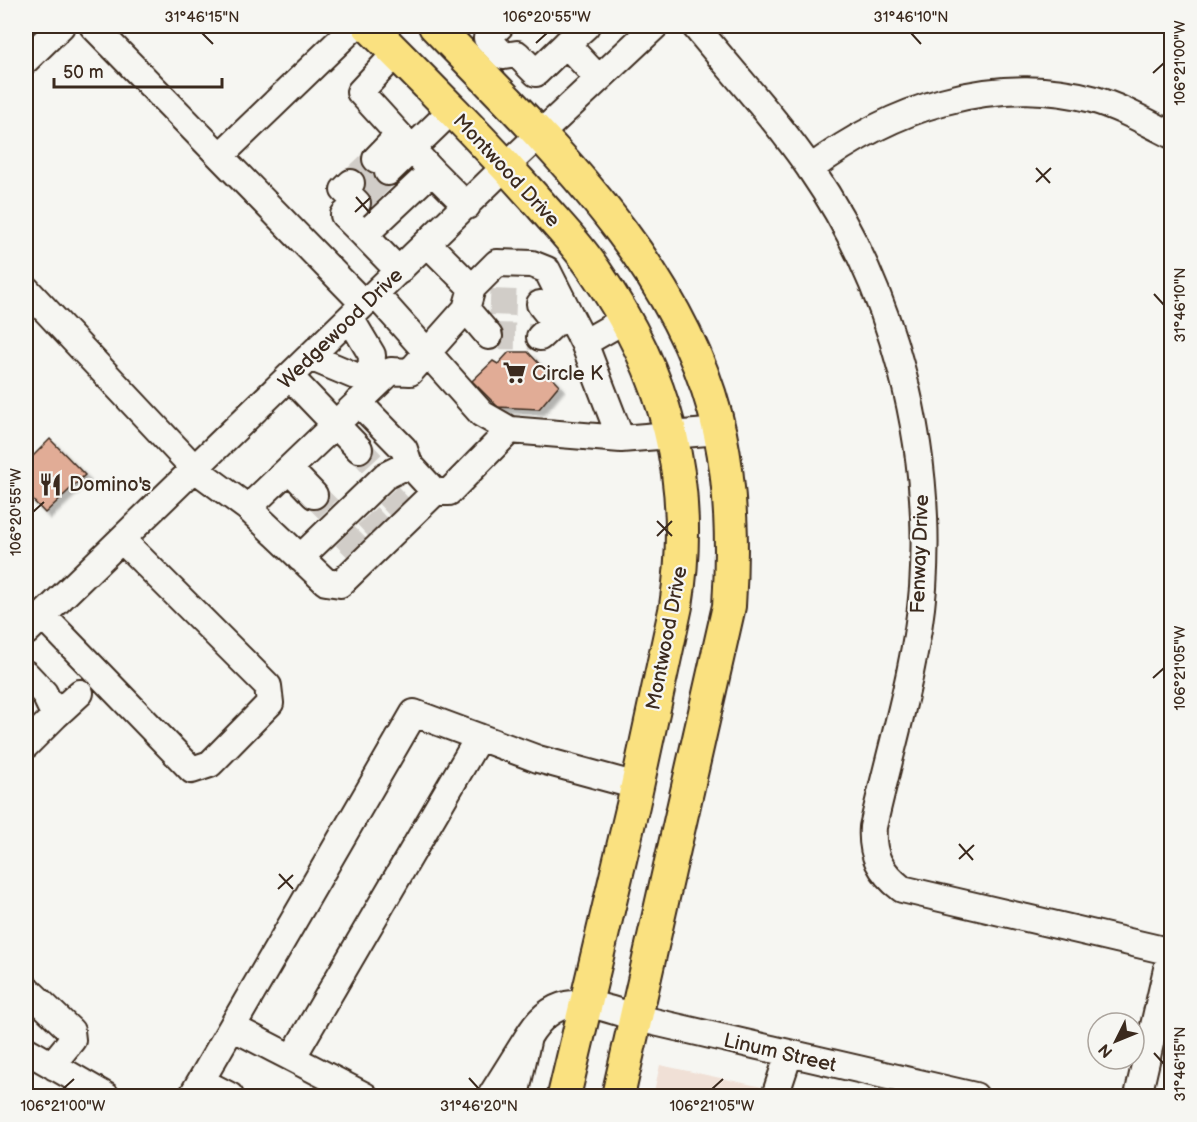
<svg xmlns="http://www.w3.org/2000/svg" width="1197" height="1122" font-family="'Balsamiq Sans',sans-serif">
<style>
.built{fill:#f0e0d6}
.building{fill:#e1ac96;stroke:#3b2a1e;stroke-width:1.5;filter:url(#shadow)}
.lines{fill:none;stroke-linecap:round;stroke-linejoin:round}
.minor-tunnel{stroke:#d1cdc8;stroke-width:26;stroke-dasharray:26 13;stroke-linecap:butt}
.minor-casing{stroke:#3b2a1e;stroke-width:30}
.major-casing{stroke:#3b2a1e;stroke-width:36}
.minor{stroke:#f6f6f2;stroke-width:26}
.major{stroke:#fae180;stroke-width:32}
.ticks{fill:none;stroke:#3b2a1e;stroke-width:2}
.labels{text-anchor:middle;stroke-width:4.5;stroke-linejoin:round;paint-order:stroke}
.street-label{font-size:20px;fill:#3b2a1e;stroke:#f6f6f2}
.poi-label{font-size:20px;fill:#3b2a1e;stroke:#f6f6f2;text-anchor:start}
.neatline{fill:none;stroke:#3b2a1e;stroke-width:2}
.ticks-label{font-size:15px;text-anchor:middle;fill:#3b2a1e}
</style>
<defs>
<filter id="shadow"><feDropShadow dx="5.5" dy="5.5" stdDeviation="1.5" flood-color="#0004"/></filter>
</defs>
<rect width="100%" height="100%" fill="#f6f6f2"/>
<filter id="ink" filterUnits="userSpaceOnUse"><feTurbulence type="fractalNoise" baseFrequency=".0167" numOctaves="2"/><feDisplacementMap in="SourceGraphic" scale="12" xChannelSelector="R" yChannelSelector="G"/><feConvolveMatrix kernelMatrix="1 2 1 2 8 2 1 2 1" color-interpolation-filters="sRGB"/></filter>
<g filter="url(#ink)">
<path class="built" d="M660 1065 804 1096H653Z"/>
<path class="building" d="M509 352H528L559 385 539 409 498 407 472 381 493 361 498 364Z
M50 439 85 475 45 513 26 493V463Z"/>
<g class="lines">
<path class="minor-tunnel" d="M351 183 376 159
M363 197 388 172
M490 302 540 304
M489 336 540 337
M359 449 372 463
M314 495 328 509
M388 495 400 508
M367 516 379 529
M345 536 359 550"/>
<defs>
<path id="minor" d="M93 26 364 304
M500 26 487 38 504 56 517 54 536 73 566 44 598 78
M695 26C733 73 777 120 811 170 893 289 933 444 923 588 917 665 890 751 873 827 871 855 880 872 902 889L1172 952
M566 44 586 26
M396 53 360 92 432 171 364 235 399 271
M26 60 61 26
M220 156 355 26
M376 159 399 135
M810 169C891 108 992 73 1092 99 1120 107 1146 122 1172 135
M432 171 467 206
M388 172 452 110
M351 183 344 190 357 203 344 215 364 235
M427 243 472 288
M26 289 195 469 248 508 326 582 340 584 435 492H449L510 430
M375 294 482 414 510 430 621 439 720 431
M540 304 555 323
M466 309 489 336
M350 318 372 355 371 378 376 385
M540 337 555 323 571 319
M584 343 626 319
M310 357 353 375 371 378
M290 377 359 449
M358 402 404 449 409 464 435 492
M289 469 314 495
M248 508 391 371 410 372 466 309 472 288 497 263 532 264 547 270 584 343 621 439
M300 558 385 476 409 464
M43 616 192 770 210 764 270 703 268 686 122 540
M26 632 507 165 655 26
M26 674 44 693 55 716 26 745
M55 716 80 693
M26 988 71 1031 72 1040 58 1057 55 1067
M232 1027 292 1058 479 737
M528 1037C557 988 593 1004 637 1018L975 1096
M26 1050 106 1096
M292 1058 365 1096
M201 1081 230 1096
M192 1096 414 713 538 759 637 786
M491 1096 528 1037 515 1096
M775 1096 789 1054
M1138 1096 1172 947"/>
<path id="major" d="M369 26C426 83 484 141 538 202 557 224 577 244 593 268 666 372 696 480 676 606L633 805 564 1096
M435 26C546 141 686 270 720 434 732 491 733 547 729 606L618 1096"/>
</defs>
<use href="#minor" class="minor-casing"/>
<use href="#major" class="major-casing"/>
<use href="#minor" class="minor"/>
<use href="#major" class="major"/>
</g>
</g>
<path class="ticks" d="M202 33 213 44M911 33 921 44M536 43 547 33M1153 73 1164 63M1036 168 1050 183M1036 182 1051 168M356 197 370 213M355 212 370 198M1154 294 1164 305M33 512 44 502M657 521 672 536M657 536 672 521M1153 678 1164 668M959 844 973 860M959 859 974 845M279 874 293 889M278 889 293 875M1154 1053 1164 1064M469 1078 479 1089M63 1089 74 1079M712 1089 723 1079"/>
<defs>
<symbol id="supermarket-bare" viewBox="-9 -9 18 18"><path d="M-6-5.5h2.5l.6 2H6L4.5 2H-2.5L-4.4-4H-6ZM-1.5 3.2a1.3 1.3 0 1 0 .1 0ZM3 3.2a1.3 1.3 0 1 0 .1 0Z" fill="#3b2a1e" stroke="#f6f6f2" stroke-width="2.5" paint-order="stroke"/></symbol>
<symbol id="restaurant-bare" viewBox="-9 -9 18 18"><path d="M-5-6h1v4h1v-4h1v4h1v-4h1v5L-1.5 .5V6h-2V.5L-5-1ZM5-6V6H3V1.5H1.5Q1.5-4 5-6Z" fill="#3b2a1e" stroke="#f6f6f2" stroke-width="2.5" paint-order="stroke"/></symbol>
</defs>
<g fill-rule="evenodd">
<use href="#supermarket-bare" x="498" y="356" width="33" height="33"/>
<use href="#restaurant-bare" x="34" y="468" width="33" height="33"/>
</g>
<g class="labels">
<g class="street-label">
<text transform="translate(507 170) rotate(47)" y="7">Montwood Drive</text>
<text transform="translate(340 328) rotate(-44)" y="7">Wedgewood Drive</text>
<text transform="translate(919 554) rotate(-88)" y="7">Fenway Drive</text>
<text transform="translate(666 638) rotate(-79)" y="7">Montwood Drive</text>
<text transform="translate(780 1052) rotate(13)" y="7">Linum Street</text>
</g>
<g class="poi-label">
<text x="532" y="380">Circle K</text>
<text x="69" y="491">Domino's</text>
</g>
</g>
<rect width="1197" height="1122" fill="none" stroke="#f6f6f2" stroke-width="66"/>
<g transform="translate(1116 1041) rotate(227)"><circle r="28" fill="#f6f6f2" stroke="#aba49d" stroke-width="1.5"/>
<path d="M0-4.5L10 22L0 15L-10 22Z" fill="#3b2a1e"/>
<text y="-9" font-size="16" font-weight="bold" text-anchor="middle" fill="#3b2a1e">N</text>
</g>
<path d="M54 78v9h168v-9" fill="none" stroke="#3b2a1e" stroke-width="3"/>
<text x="63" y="78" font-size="18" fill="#3b2a1e" stroke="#f6f6f2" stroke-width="4.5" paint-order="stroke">50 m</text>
<rect x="33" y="33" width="1131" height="1056" class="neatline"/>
<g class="ticks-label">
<text x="202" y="22">31°46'15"N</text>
<text x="547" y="22">106°20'55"W</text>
<text x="911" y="22">31°46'10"N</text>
<text transform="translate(1180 63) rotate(-90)" y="5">106°21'00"W</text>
<text transform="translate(1180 305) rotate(-90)" y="5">31°46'10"N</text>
<text transform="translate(16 512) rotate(-90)" y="5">106°20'55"W</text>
<text transform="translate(1180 668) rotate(-90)" y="5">106°21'05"W</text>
<text transform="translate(1180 1064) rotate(-90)" y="5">31°46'15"N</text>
<text x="63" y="1111">106°21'00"W</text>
<text x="479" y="1111">31°46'20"N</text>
<text x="712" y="1111">106°21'05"W</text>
</g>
</svg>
